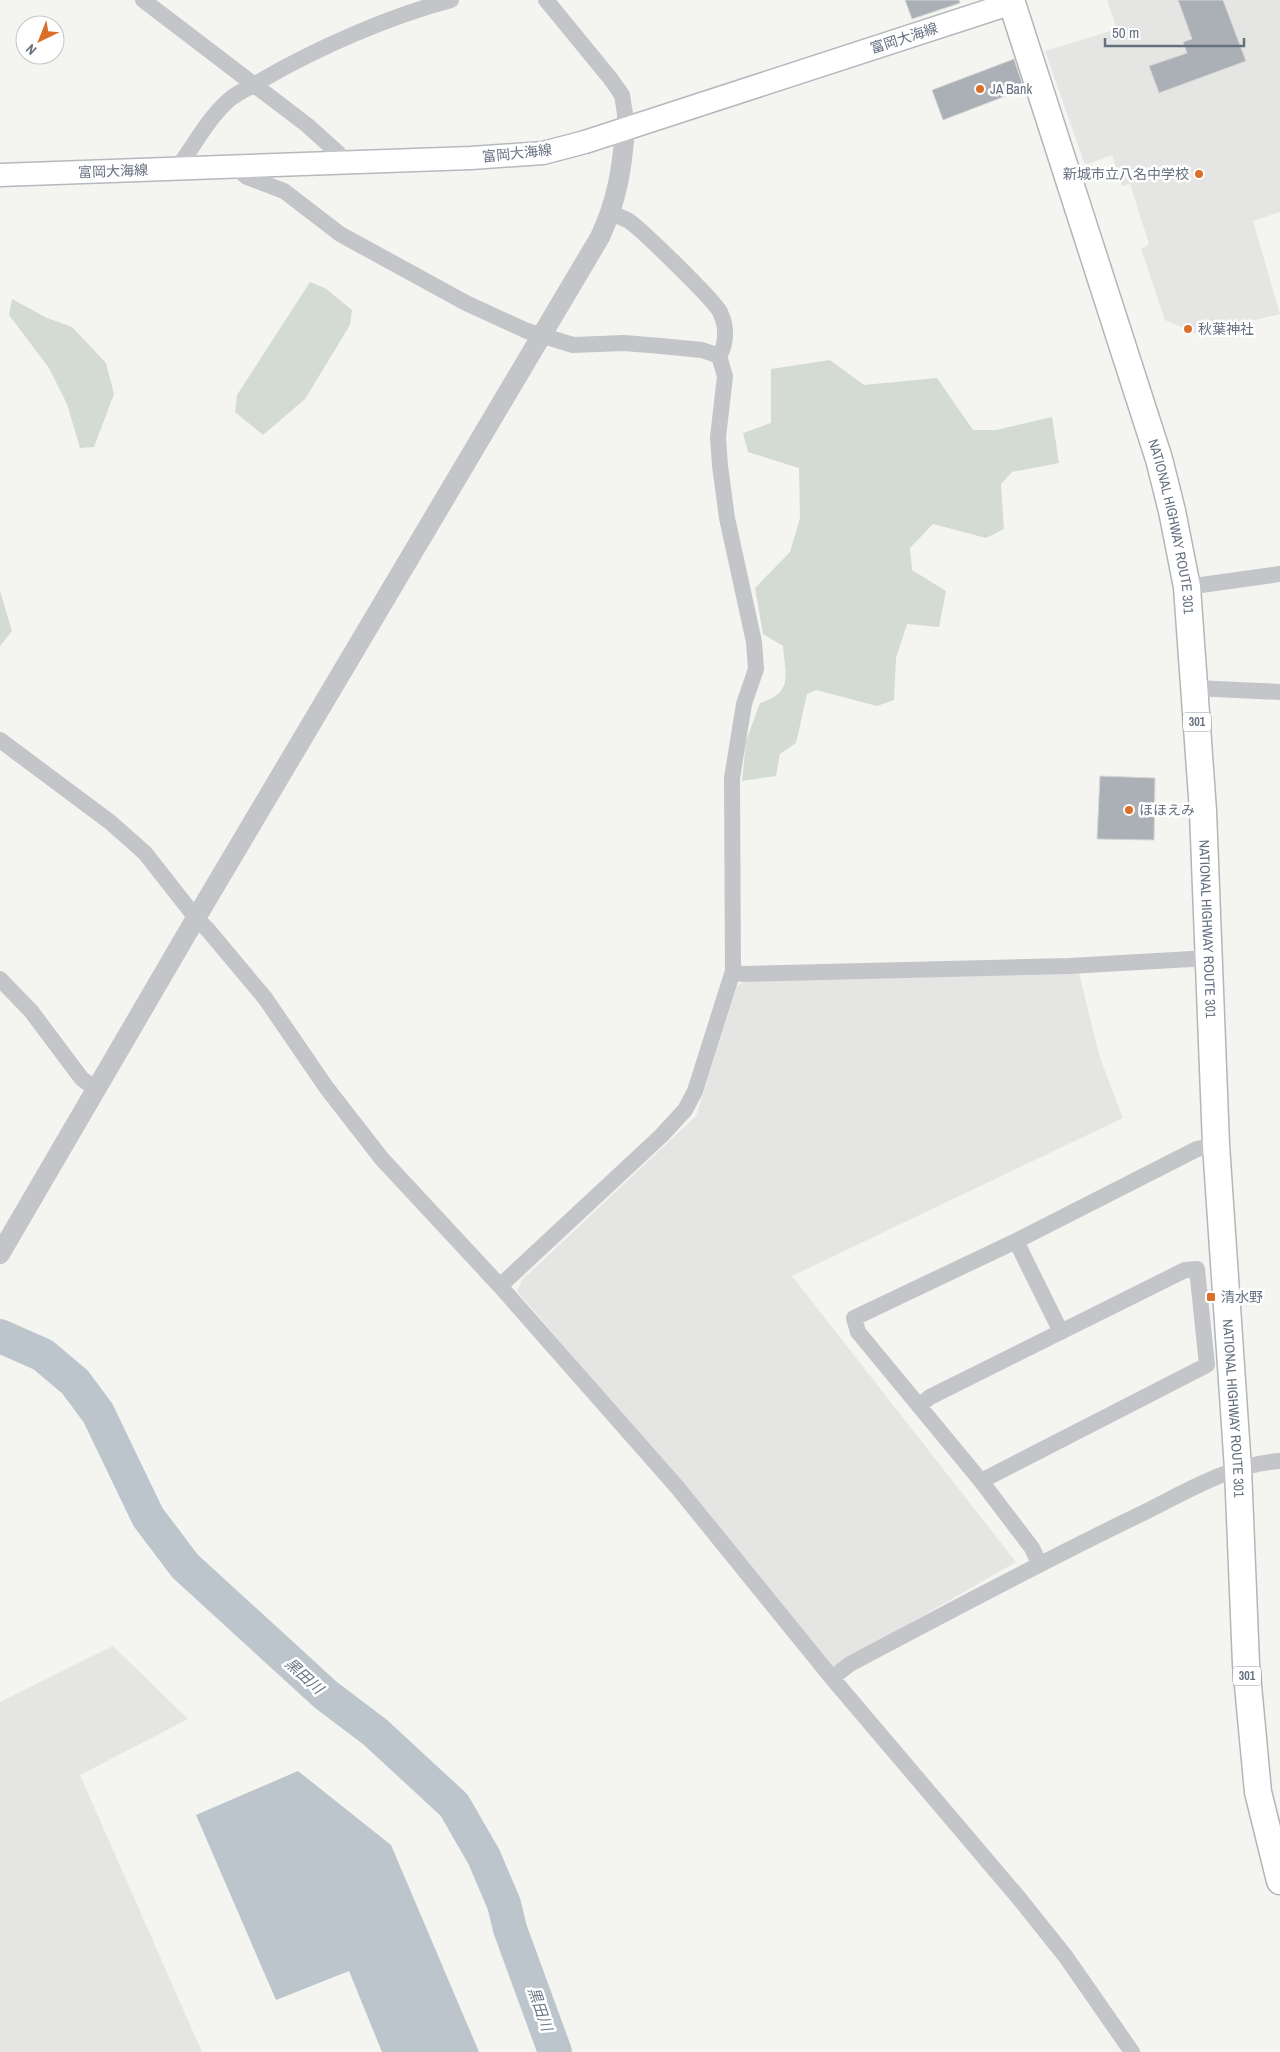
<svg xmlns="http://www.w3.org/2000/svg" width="1280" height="2052" font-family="'Archivo Narrow','Noto Sans JP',sans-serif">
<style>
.built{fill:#e5e6e4}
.green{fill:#d4dbd2}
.water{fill:#bdc5cc}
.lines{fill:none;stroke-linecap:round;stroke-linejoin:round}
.river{stroke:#bdc5cc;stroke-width:34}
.building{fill:#abb0b6;stroke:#d5d6d4}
.secondary-casing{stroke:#b5b8bd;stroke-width:25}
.trunk-casing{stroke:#b3b5b9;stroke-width:29}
.minor{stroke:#c3c5c9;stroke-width:16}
.tertiary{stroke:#c3c5c9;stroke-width:20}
.secondary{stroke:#fff;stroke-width:22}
.trunk{stroke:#fff;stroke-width:26}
.poi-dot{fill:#da6e2b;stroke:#fff;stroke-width:2}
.labels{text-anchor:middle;stroke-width:5;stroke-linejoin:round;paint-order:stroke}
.shield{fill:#fff;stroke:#939ba6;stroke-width:1}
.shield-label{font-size:12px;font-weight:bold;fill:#657080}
.street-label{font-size:14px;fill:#657080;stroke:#fff}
.poi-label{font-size:14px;fill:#657080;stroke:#fff;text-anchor:start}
.water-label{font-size:15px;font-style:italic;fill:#657885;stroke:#fff}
</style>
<rect width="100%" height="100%" fill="#f4f5f1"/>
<path class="built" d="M1107 0H1280V212L1253 221 1280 314 1196 334 1165 320 1141 249 1149 244 1130 184 1122 186 1112 155 1085 165 1045 51 1117 29Z
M1079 973 1100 1058 1123 1118 792 1276 1016 1562 830 1669 686 1489 517 1291 522 1280 696 1116 737 986 748 980Z
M113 1646 188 1719 80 1775 202 2052H0V1702Z"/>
<path class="green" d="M310 282 325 288 352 310 350 325 305 399 263 435 235 412 237 395Z
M12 299 47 318 72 327 106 363 114 394 94 447 80 448 67 404 49 368 9 315Z
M830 360 864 385 937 378 973 430H996L1052 417 1059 463 1012 472 1001 484 1004 529 986 538 933 524 910 548 912 570 946 591 939 627 907 624 896 658 894 700 877 706 816 690 807 694 796 743 780 754 776 776 742 781 746 741 760 703C794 692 785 676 783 646L763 634 755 588 790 552 800 518 799 468 748 452 743 433 771 423V369Z
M0 591 12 631 0 646Z"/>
<path class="water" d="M298 1771 391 1845 479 2052H382L349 1971 276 2000 196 1815Z"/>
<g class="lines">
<path class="river" d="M0 1336 43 1355 75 1382 98 1413 148 1517 185 1566 326 1695 375 1732 454 1805 484 1857 504 1904 510 1929 555 2052"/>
</g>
<path class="building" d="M905 0H959L960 3 912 19Z
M1178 0H1223L1246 61 1159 93 1149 66 1187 53 1183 42 1192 39Z
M1014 59 1024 89 943 120 932 90Z
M1100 776 1155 778 1154 840 1097 839Z"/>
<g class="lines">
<defs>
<path id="secondary" d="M0 175 471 158 543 153 585 142 1012 3"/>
<g id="trunk">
<path id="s1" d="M1011 0 1159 459 1172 511 1187 587 1203 811 1216 1145 1238 1469 1246 1664 1258 1792 1280 1881"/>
</g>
</defs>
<use href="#secondary" class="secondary-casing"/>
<use href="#trunk" class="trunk-casing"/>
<path class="minor" d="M143 0 307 125 338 153 344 163
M546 0 610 78 622 95 625 114V129
M235 167 247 177 284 191 340 234 466 303 527 331 573 345 624 343 661 346 702 350 719 356 725 376 718 437 720 466 727 518 754 642 756 669 744 704 732 778 733 971 695 1091 685 1110 661 1136 500 1286
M180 168 181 163C196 142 210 116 230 99 239 92 252 86 262 80 317 48 390 16 451 0
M611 213C617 216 624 218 629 221 642 230 714 300 720 312 727 326 727 343 719 356
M1187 587 1280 574
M1194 688 1280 692
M0 740 110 822 145 853 196 918 208 930 265 998 326 1087 382 1159 500 1286 677 1487 832 1678 1018 1897 1066 1957 1132 2052
M733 971 742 974 1069 966 1209 958
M0 979 31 1011 82 1079 96 1089
M1016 1241 1061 1332
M920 1405 930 1397 1185 1270 1197 1269 1207 1365 981 1481
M1039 1563 1032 1548 981 1481 858 1332 854 1318 1016 1241 1197 1149 1216 1145
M832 1678 850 1664C946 1613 1041 1562 1139 1515 1184 1493 1230 1464 1280 1461"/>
<path class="tertiary" d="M0 1254 196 918 600 237C617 200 622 170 625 129"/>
<use href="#secondary" class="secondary"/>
<use href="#trunk" class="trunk"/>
</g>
<g class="poi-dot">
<circle cx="980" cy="89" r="5"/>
<circle cx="1199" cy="174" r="5"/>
<circle cx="1188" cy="329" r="5"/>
<circle cx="1129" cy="810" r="5"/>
<rect x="1206" y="1292" width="10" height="10" rx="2.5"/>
</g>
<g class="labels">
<g class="shield">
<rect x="1183" y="712.5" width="28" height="19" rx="4"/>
<rect x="1233" y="1666.5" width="28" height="19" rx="4"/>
</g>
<g class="shield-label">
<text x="1197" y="726">301</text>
<text x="1247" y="1680">301</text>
</g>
<g class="street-label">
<text transform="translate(904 38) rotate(-18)" y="5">富岡大海線</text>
<text transform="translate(517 153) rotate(-6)" y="5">富岡大海線</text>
<text transform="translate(113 171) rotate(-2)" y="5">富岡大海線</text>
<text dy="5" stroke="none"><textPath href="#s1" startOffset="551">NATIONAL HIGHWAY ROUTE 301</textPath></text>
<text dy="5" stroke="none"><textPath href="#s1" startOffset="956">NATIONAL HIGHWAY ROUTE 301</textPath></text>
<text dy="5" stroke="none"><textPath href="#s1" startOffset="1436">NATIONAL HIGHWAY ROUTE 301</textPath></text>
</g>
<g class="poi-label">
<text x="990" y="94">JA Bank</text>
<text x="1189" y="179" text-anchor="end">新城市立八名中学校</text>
<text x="1198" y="334">秋葉神社</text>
<text x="1139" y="815">ほほえみ</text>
<text x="1221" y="1302">清水野</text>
</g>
<g class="water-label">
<text transform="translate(304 1676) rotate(42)" y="5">黒田川</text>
<text transform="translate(540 2009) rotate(71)" y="5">黒田川</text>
</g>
</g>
<g transform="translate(40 40) rotate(223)"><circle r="24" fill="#ffffff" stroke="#c1c6cc"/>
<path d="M0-4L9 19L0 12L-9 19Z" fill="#da6e2b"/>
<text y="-8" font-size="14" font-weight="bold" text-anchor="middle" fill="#657080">N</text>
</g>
<path d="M1105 38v8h139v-8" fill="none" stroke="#657080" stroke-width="2.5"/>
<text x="1112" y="38" font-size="15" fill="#657080" stroke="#ffffff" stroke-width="4" paint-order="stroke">50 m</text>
</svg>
